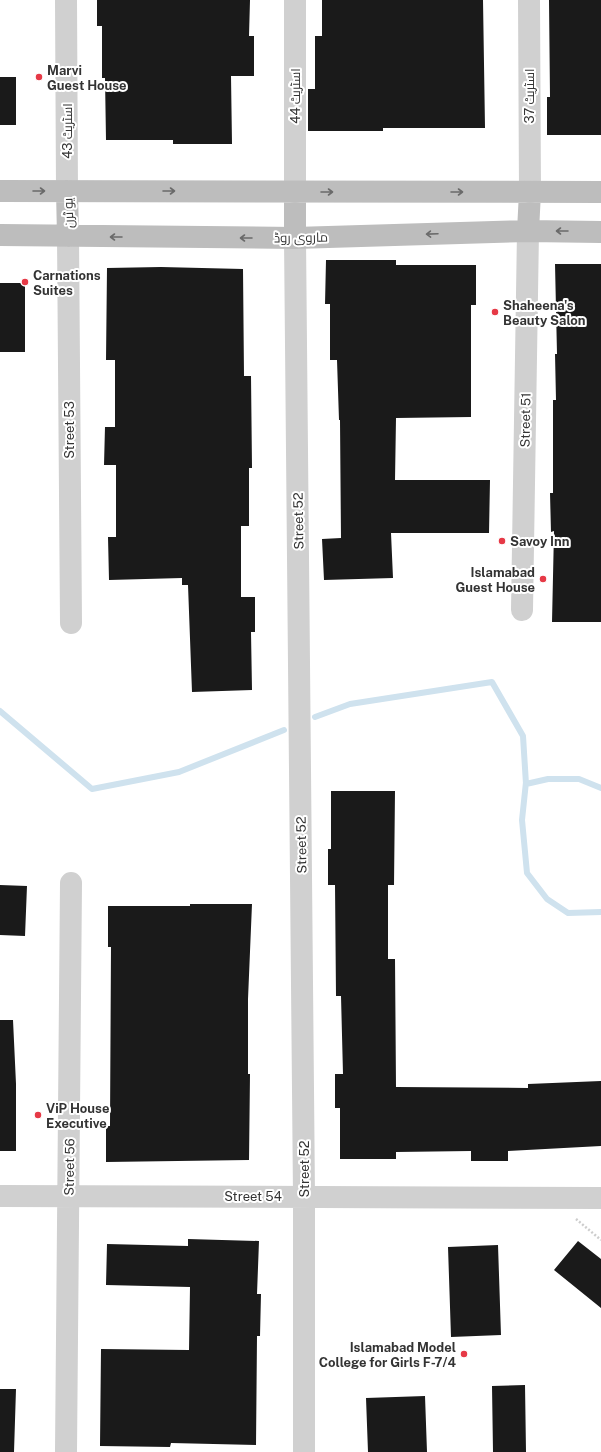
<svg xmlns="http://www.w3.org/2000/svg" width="601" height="1452" font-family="'Public Sans',Cairo,sans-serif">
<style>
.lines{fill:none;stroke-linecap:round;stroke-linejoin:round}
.stream{stroke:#cfe2ee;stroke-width:6}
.building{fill:#1a1a1a}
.path{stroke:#cdcdcd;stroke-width:2.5;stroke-dasharray:2 2;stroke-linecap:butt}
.street{stroke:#d0d0d0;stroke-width:22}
.secondary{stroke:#bdbdbd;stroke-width:22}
.oneway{stroke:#6a6a6a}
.poi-dot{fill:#e63946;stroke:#fff;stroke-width:1.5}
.labels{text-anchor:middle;stroke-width:4;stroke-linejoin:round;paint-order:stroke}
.poi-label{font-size:13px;font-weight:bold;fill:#333;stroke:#fff;text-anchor:start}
.street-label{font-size:13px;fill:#333;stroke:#fff}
</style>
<rect width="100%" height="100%" fill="#fff"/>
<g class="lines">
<path class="stream" d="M0 711 92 789 179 772 284 730
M315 717 350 704 492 682 523 736 526 784 548 779H579L601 788
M526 782 522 820 527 873 547 899 568 913 601 912"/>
</g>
<path class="building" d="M97 0H250L249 36H254V76H231L232 144H173V140H106L105 78H102V26H97Z
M322 0H483L485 128H383V131H308V89H315V36H322Z
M549 0H601V135H547V97H550Z
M0 77H16V125H0Z
M326 260H396V265H476V305H471V417L396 418 395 480H490L489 533H391L393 578 324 580 322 539 341 538 340 420H339L337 360H330V304H325Z
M555 264H601V622H552L554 531 551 532 550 493H553V400H556L555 354H557Z
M161 267 243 269 244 376H251L252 468H249V526H241V597H255V632H251L252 690 192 692 188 585H182V578L109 580 108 537H116V465H104L105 427H115V360H106L107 268Z
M0 283H25V352H0Z
M331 791H395L394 885H388V959H395L396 1087 528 1088V1084L601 1081V1146L508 1151V1161H471V1151L396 1152V1159H340V1108H335V1074H343L341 996H336L335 885H328V849H331Z
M0 885 27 886 25 936 0 935Z
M190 904H252L248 999V1074H250L249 1160 106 1162V1126H110L111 947H108V906H190Z
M0 1020H13L16 1084V1151H0Z
M188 1239 259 1241 257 1294H261L260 1336H257L256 1445 171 1443 170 1447 100 1446 101 1349 189 1350 190 1287 106 1285 107 1244 188 1246Z
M578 1241 601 1259V1308L554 1270Z
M498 1245 501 1335 451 1337 448 1247Z
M525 1385 526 1452H493L492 1386Z
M0 1389H16L14 1452H0Z
M425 1396 427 1452H368L366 1398Z"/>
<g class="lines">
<path class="path" d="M576 1219 601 1240"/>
<path class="street" d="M66 0 67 191
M529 0 530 192
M295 192V0
M68 236 71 623
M295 238 304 1196V1452
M522 610 528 231
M0 1196 601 1198
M66 1452 71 883"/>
<path class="secondary" d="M0 191 601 192
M67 191 68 236
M295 192V238
M528 231 530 192
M0 235 295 238 528 231 601 232"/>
</g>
<defs><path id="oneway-shaft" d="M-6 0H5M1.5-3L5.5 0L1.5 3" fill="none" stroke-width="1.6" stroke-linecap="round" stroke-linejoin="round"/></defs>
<g class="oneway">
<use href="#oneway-shaft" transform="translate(39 191)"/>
<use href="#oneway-shaft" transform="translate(169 191)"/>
<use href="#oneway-shaft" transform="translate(327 192)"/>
<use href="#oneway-shaft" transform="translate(457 192)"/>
<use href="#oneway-shaft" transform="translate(562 231) rotate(-180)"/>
<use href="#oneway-shaft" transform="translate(432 234) rotate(178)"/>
<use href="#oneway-shaft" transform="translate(116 237) rotate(-180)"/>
<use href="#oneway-shaft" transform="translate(246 238) rotate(-180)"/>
</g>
<g class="poi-dot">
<circle cx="39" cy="77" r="4"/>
<circle cx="25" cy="282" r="4"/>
<circle cx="495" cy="312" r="4"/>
<circle cx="502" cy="541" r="4"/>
<circle cx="543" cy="579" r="4"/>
<circle cx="38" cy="1115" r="4"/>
<circle cx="464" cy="1354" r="4"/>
</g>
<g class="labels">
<g class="poi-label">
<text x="47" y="75">Marvi<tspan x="47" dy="15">Guest House</tspan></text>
<text x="33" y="280">Carnations<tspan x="33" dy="15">Suites</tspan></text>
<text x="503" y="310">Shaheena's<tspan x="503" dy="15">Beauty Salon</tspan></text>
<text x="510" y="546">Savoy Inn</text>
<text x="535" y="577" text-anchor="end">Islamabad<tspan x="535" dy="15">Guest House</tspan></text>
<text x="46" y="1113">ViP House<tspan x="46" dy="15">Executive</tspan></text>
<text x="456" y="1352" text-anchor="end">Islamabad Model<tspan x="456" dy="15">College for Girls F-7/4</tspan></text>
</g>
<g class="street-label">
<text transform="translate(295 96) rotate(-90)" y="5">اسٹریٹ 44</text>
<text transform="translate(529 96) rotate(-90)" y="5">اسٹریٹ 37</text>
<text transform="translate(67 131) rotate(-90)" y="5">اسٹریٹ 43</text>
<text transform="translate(68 213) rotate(-92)" y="5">یو ٹرن</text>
<text transform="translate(301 237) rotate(-1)" y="5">ماروی روڈ</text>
<text transform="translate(525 420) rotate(-89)" y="5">Street 51</text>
<text transform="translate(69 430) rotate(-90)" y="5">Street 53</text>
<text transform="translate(298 521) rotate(-91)" y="5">Street 52</text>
<text transform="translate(301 845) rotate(-91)" y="5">Street 52</text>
<text transform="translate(69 1167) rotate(-89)" y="5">Street 56</text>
<text transform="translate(304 1169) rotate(-90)" y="5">Street 52</text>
<text x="253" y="1201">Street 54</text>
</g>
</g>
</svg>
